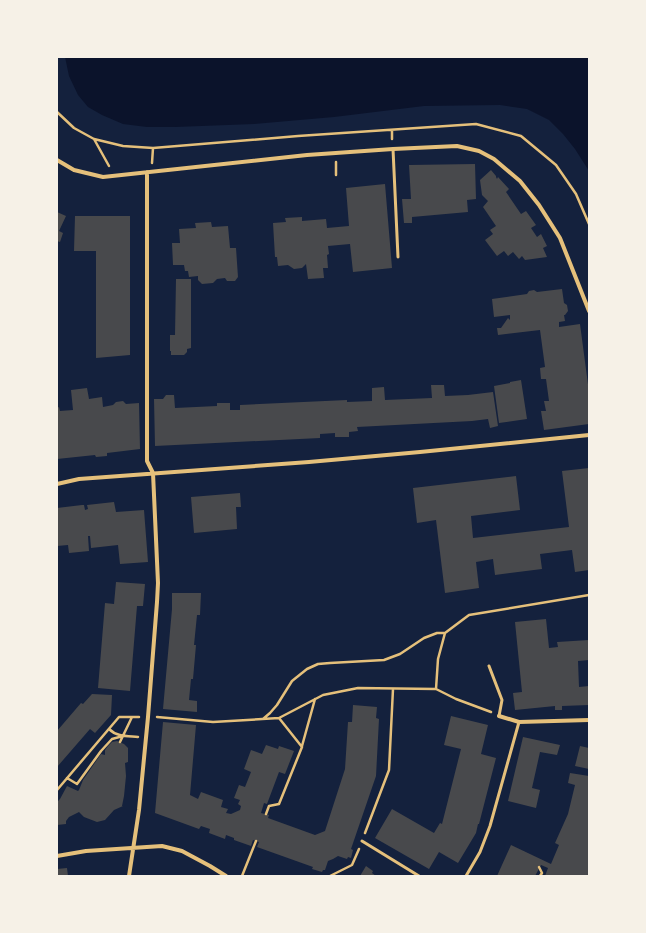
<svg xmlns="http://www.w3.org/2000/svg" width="646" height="933" font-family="'Noto Sans',sans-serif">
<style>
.water{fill:#0b132b}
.building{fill:#48494c}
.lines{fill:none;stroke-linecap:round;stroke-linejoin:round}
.path{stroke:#e5c07b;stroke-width:2.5}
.service{stroke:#e5c07b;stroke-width:3}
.minor{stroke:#e5c07b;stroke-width:4}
</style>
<rect width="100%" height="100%" fill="#14213d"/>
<path class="water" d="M65 57H589V171L575 149 563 134 549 120 527 109 500 105 424 106 334 117 254 124 175 127H147L123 124 102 115 88 107 78 95 69 76Z"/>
<path class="building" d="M475 164 476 199 467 200 468 212 412 217V223H404L402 199H411L409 165Z
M491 170 496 176V177L497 179 498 177 509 189 506 192 521 214 526 211 536 225 531 228 537 237 541 234 547 246 543 248 547 257 525 260 522 256 519 259 513 252 508 256 504 251 497 256 485 240 493 234 490 230 496 226 483 207 488 201 482 195 480 180Z
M385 184 392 268 353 272 350 244 328 246 329 254 327 255 328 268H323L324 278 308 279 306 264 302 268 294 269 288 265 278 266 277 257H275L273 223 286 222 285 218 302 217V221L326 219 327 228 349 226 346 188Z
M57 212 66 216 59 231 63 233 60 242 57 241Z
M75 216H130V355L96 358V251H74Z
M211 222 212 227 228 226 230 248H236L238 277 235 281H227L225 278 217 279 213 283 202 284 198 280V276L189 277 188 271H185L184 265H173L172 243H180L179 229 196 228 195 223Z
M176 279H191V348L187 349V352L184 355H171V351H170V335H175Z
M562 289 564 303 567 305 568 311 565 315H564L565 321 559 322V327L580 324 589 392V424L544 430 541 411H546L544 401H549L546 379H541L540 368 545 367 540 330 498 335 497 328H501L508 318 510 320V315L494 317 492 299 527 294 529 291 534 290 537 292Z
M521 380 527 419 499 423 494 386 510 383V382Z
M431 385H444L445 396 468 395 493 392 498 426 490 428 488 419 472 421 357 427 358 431 349 432V437H335V433L320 434V438L155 446 154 399H163L166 395H174L175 408 217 406V403H230V410H240V405L347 400V402L372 401V388L384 387 385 400 432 398Z
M87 388 89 399 102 397 103 407 113 405 116 402 123 401 126 404 139 403 140 449 107 453V456L96 457 95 455 57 459V408L59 407 60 411 73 410 71 390Z
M589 468V570L575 572 572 550 540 554 542 569 495 575 493 559 476 562 479 588 445 593 436 520 417 523 413 488 516 476 520 510 471 516 473 538 569 527 562 471Z
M240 493 241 507H236L237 529 194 533 191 497Z
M114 502 116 512 144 510 148 562 120 564 118 545 91 548 90 536H88L89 551 69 553 68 545 57 546V508L82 505H84L85 510 88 509 87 505Z
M116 582 145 584 143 606H137L130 691 98 688 105 603 114 604Z
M172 593H201L200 615H197L194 645H196L193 679H191L189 700 197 701V712L163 709 172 609Z
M546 619 549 648 558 647 557 642 589 640V660L578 661 579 687 589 686V705L562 706V710H555V706L515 710 513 693 522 692 515 622Z
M92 694 112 695 111 715 95 733 90 729 57 767V731L81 703 83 704Z
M353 705 377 707 376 718 379 719 376 776 351 849 353 850 351 858 348 857 347 859 338 856 333 859 328 861 325 870H323L322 872 312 869 313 867 257 847 259 842 253 840 251 846 234 840V838L226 835 225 839 209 833 210 829 201 826 199 829 155 813 163 722 196 725 190 795 198 799 201 792 223 800 221 807 228 809 226 813 231 814 240 810 241 806 238 804 240 800 234 798 239 785 245 787 251 772 244 769 251 750 262 754 266 745 278 749 279 746 294 751 285 774 279 772 267 804 264 803 261 813 269 815 268 818 315 835 325 831 345 769 348 722H352Z
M451 716 488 725 481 754 496 758 479 824H478L476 833 458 863 439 852 429 869 375 838 392 809 434 833 440 823 442 824 461 749 444 745Z
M523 737 560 745 557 755 540 752 532 788 540 790 536 808 508 801Z
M117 741 124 744 128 748V762L125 763 126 776 124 796 122 806H123L114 810 105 820 97 822 84 817 79 812 69 817 66 821V824L57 825V802L60 799 67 786 78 791 79 790 83 780 101 754 105 755V750L108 746 112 742Z
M580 746 589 748V769L575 766Z
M570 773 589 776V876H545L548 868 541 865 535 876H497L511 845 551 864 559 845 555 843 568 814 575 785 568 783Z
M366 866 373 871 372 873 376 876H360Z
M67 868 68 876H57V869Z"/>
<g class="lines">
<path class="path" d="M57 112 74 128 94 139 123 146 153 148 298 136 476 124 521 136 556 165 576 194 589 224
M392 130V139
M94 139 109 166
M336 162V175
M152 163 153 148
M436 689 438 659 445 633 469 615 589 595
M157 717 213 722 279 718 323 695 358 688 436 689 456 699 491 712
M263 719 270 713 277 705 292 681 307 669 318 664 330 663 384 660 400 654 424 638 437 633H445
M109 729C117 737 127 736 138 737
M120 742 132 717
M302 746 315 699
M67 778 77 784 101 751 112 739 123 736
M57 790 119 717H139
M266 814 269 806 279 804 302 747 279 718
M365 833 389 770 393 689
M539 867 542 873 540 876
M242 876 256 841
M330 876 352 865 359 849"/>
<path class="service" d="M393 149 398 257
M489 666 502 700 499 716
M362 841 419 876
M466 876 480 852 490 826 519 722"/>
<path class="minor" d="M57 160 74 170 103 177 307 155 393 149 457 146 479 151 494 159 520 181 539 205 560 238 589 311
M57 484 79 479 309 462 420 452 589 435
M499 716 519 722 589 720
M57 856 86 851 162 846 182 851 210 866 226 876
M129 876 139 810 148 717 157 602 158 583 153 473 147 461V172"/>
</g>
<rect width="646" height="933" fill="none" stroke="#f6f1e7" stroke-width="116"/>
</svg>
